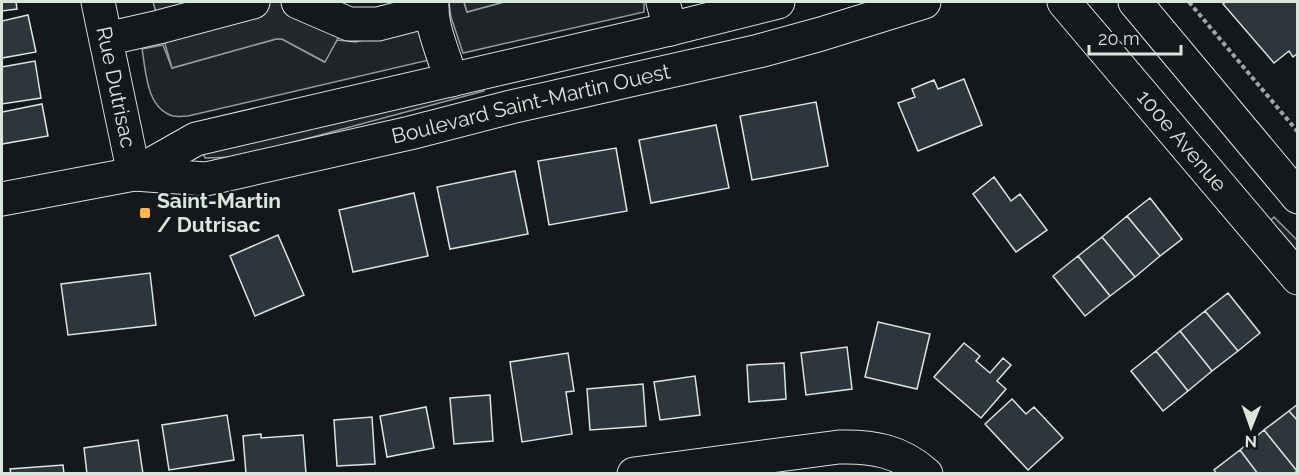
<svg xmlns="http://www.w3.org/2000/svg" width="1299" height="475" font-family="Raleway,sans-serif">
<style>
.green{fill:#202428;stroke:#939e99;stroke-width:1.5}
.parking{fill:#24282b;stroke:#939e99;stroke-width:1.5}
.building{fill:#2c363c;stroke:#d8e6dc;stroke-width:1.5}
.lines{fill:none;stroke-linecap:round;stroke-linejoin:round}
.minor-casing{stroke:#d8e6dc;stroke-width:35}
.major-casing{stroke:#d8e6dc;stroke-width:35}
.path{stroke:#9da8a2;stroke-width:4;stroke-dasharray:4.5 3;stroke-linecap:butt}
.minor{stroke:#14181c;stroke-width:33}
.major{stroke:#14181c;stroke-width:33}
.poi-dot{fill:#ffb74d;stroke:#14181c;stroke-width:2}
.labels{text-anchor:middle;stroke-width:4.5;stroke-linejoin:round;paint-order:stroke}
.street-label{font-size:21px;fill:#d8e6dc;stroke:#14181c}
.poi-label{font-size:21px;font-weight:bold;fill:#d8e6dc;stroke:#14181c;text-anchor:start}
</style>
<rect width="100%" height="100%" fill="#14181c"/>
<path class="green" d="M449 2H464L467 12 504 2H644V12L463 53 451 17Z
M410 27C426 31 425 46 429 60L188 116C183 116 178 117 173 116 146 108 146 71 142 49L163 45 172 68 276 39H282L324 62 337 40 356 42Z
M482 83 484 91 257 152 237 157 205 158 201 148Z
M1274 217 1297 240V254L1270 221Z"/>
<path class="parking" d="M153 2H298L344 22 337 40 325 62 282 39H276L172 68Z
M464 2H504L467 12Z"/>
<path class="building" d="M2 2H16L17 9 2 11Z
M1226 2H1298V53L1293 57 1289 51 1274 63 1223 4Z
M28 15 36 52 2 58V21Z
M35 61 41 98 2 104V67Z
M964 79 982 125 918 151 898 103 915 97 912 89 934 80 938 89Z
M816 102 828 166 752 180 740 116Z
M42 104 48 136 2 144V112Z
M716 125 729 188 651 203 639 140Z
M616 148 627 211 549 225 538 161Z
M515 171 528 234 450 249 437 187Z
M994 177 1011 201 1020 194 1047 230 1016 252 973 194Z
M414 193 428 256 353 272 339 210Z
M1150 198 1182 239 1160 256 1127 216Z
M1127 216 1160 256 1135 277 1102 237Z
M278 235 304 295 255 316 230 256Z
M1102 237 1135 277 1110 296 1078 256Z
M1078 256 1110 296 1085 316 1053 276Z
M150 273 156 325 68 335 61 284Z
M1228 293 1260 333 1238 351 1205 311Z
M1205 311 1238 351 1212 371 1180 331Z
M878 322 930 334 917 389 865 377Z
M1180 331 1212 371 1188 391 1156 351Z
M964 343 980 356 976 361 990 373 1003 358 1011 365 997 381 1006 389 981 418 934 377Z
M847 347 852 389 806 395 801 353Z
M1156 351 1188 391 1163 411 1131 371Z
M568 353 574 391 566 392 572 434 522 442 510 362Z
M784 363 786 399 749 402 747 365Z
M695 376 700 415 660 420 654 382Z
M643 384 646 426 590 430 587 389Z
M490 395 493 441 454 444 450 398Z
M1012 399 1026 414 1034 407 1063 438 1028 470 985 424Z
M1298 404V421L1289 411Z
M426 407 434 448 387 457 380 416Z
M1289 411 1298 421 1297 471 1264 430Z
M227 415 234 460 169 470 162 425Z
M372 417 375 464 337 466 334 420Z
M1264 430 1297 471 1293 474H1258L1240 450Z
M261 434V438L303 435 306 474H246L243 436Z
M138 440 143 474H87L84 448Z
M1240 450 1258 474H1217L1214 470Z
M63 465 64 474H11L10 469Z"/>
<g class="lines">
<defs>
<g id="minor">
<path id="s1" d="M98 2 134 174"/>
<path d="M298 2 349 24H378L432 10"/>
<path d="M432 2C430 27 445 56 451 80"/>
<path d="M663 2 670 29"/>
<path id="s2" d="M1064 2 1298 278"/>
<path d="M1135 2 1298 197"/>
<path d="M106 39 159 27 253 2"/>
<path d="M634 474 839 447C873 446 900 451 926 474"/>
</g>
<g id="major">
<path d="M134 174 196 139 670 29 778 2"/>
<path id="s3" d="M2 199 134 174 206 179 410 133 511 107 759 51 821 34 924 2"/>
</g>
</defs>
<use href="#minor" class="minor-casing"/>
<use href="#major" class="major-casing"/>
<path class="path" d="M1189 2 1298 132"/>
<use href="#minor" class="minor"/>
<use href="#major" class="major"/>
</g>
<rect class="poi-dot" x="139" y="207" width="12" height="12" rx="3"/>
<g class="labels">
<g class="street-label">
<text dy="7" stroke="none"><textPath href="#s1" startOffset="87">Rue Dutrisac</textPath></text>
<text dy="7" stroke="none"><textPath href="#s3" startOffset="540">Boulevard Saint-Martin Ouest</textPath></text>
<text dy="7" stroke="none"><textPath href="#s2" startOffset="182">100e Avenue</textPath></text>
</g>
<g class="poi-label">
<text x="157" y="208">Saint-Martin<tspan x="157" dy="24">/ Dutrisac</tspan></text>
</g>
</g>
<rect width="1299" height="475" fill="none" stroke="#d8e6dc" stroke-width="6"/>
<g transform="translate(1251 427) rotate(181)" stroke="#14181c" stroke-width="4.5" paint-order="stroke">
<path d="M0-4.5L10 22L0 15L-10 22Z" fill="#d8e6dc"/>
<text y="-9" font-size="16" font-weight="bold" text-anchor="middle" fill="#d8e6dc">N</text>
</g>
<path d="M1089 45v9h92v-9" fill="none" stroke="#d8e6dc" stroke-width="3"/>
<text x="1098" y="45" font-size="18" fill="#d8e6dc" stroke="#14181c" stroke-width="4.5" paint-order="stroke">20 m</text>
</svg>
